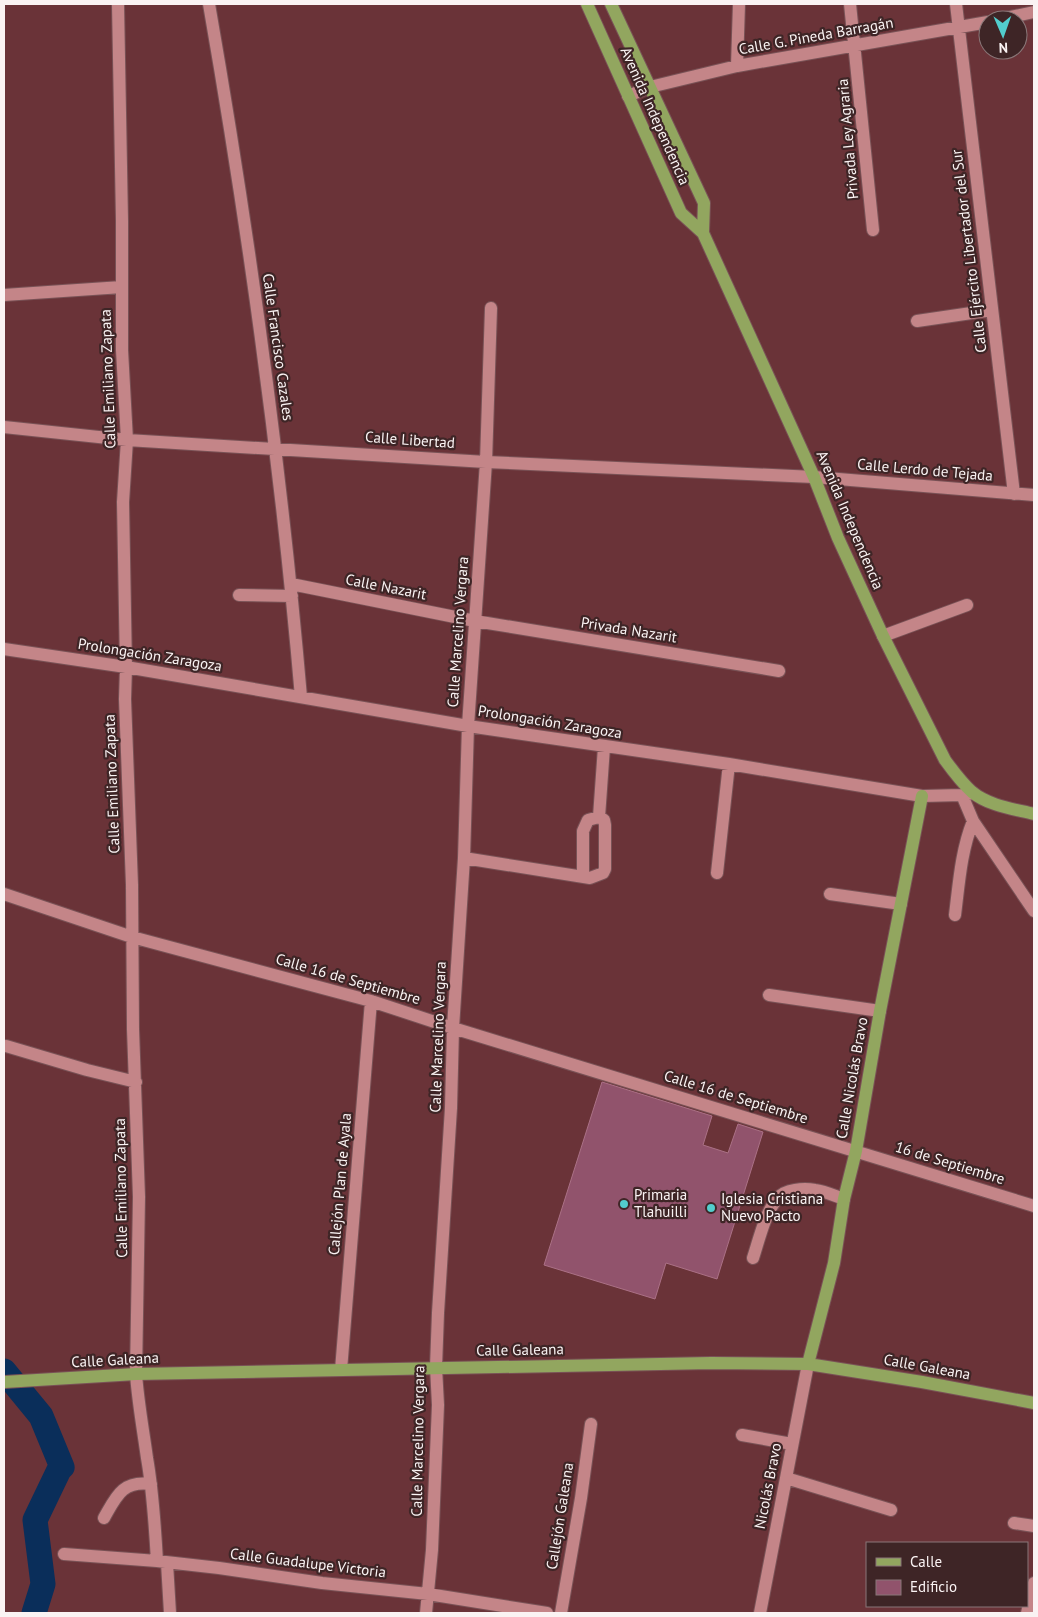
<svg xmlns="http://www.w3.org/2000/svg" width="1038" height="1617" font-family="'PT Sans',sans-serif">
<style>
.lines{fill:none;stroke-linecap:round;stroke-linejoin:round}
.river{stroke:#0a2e5a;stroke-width:25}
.building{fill:#91536c;stroke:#ab7186}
.minor-casing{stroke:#795256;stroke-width:14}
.major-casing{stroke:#795256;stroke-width:14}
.minor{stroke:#c48588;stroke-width:12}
.major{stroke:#92a65f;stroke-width:12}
.poi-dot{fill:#52cdcd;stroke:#3e2526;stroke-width:2}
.labels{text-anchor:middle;stroke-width:4.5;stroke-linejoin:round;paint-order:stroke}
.street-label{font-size:15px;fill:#faf3f3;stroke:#3e2526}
.poi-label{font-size:15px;fill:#faf3f3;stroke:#3e2526;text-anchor:start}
</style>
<rect width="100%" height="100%" fill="#6a3338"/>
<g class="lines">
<path class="river" d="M4 1371 41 1416 62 1467 59 1470 35 1520 43 1584 34 1613"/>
</g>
<path class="building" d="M602 1082 712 1116 703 1145 728 1153 738 1124 763 1132 717 1279 666 1263 655 1299 544 1265Z"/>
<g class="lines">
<defs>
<path id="minor" d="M118 4 122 221V350L127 440 123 502 126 667 125 699 132 885 133 1029 139 1197 136 1374C138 1402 143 1429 147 1458 153 1492 155 1526 157 1561
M209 4C249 233 281 465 301 697
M850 4 873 230
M956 4 1014 494
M996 20 1034 12
M737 66 739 4
M628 96 650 87 737 66 988 22
M4 295 122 287
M917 321 992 310
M4 427 127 440 486 462 814 477 1034 495
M291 584 475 621 779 671
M239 595 292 596
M883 636 967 605
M4 649 126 667 468 726 729 764 922 796 962 795 973 793
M962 795 973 821 1034 911
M599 817 604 747
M464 858 590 878 603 873 605 869V825L604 820 599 817 588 820 583 831V876
M717 873 729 764
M4 894 132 937 371 1001 453 1028 1034 1206
M830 894 901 904
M955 915C959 883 961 851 973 821
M769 995 880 1011
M6 1046 87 1070 136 1082
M753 1258C759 1240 765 1212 778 1198 785 1189 804 1188 815 1190 825 1191 835 1196 844 1199
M341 1370 371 1001
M742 1435 792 1444
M786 1478 891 1510
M104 1518C116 1497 122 1480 151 1484
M1014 1523 1034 1526
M64 1554 157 1561 219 1568 322 1583 428 1594 547 1613
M167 1563 170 1613
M426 1613 432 1550 438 1405 436 1367 438 1313 451 1108 453 1028 464 858 468 726 486 462 491 308
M561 1613 581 1498 591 1424
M760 1613 808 1364
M1027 1613 1034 1583"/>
<path id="major" d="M587 4 681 213 703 233
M611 4 704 203 703 233 814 477 838 538 883 636 945 760C953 771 962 783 972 792 989 806 1014 809 1034 814
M808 1364 834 1263 844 1199 856 1151 880 1011 922 796
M4 1382 136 1374 711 1363 808 1364 922 1382 1034 1403"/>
</defs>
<use href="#minor" class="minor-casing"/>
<use href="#major" class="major-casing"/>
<use href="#minor" class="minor"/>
<use href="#major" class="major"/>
</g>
<g class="poi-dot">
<circle cx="624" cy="1204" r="5"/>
<circle cx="711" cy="1208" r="5"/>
</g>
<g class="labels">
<g class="street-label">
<text transform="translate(816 36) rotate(-10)" y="5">Calle G. Pineda Barragán</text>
<text transform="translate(655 116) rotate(66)" y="5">Avenida Independencia</text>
<text transform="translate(848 139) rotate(-95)" y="5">Privada Ley Agraria</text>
<text transform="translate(969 251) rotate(-97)" y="5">Calle Ejército Libertador del Sur</text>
<text transform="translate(278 347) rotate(82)" y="5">Calle Francisco Cazales</text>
<text transform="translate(108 379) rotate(-92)" y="5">Calle Emiliano Zapata</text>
<text transform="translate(410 440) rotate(4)" y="5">Calle Libertad</text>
<text transform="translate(925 470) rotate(5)" y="5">Calle Lerdo de Tejada</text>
<text transform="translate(850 520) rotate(67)" y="5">Avenida Independencia</text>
<text transform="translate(386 587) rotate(11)" y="5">Calle Nazarit</text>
<text transform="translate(629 630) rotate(9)" y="5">Privada Nazarit</text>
<text transform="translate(458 632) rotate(-86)" y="5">Calle Marcelino Vergara</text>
<text transform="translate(150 655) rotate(9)" y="5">Prolongación Zaragoza</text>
<text transform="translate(550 722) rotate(9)" y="5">Prolongación Zaragoza</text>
<text transform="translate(112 784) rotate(-92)" y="5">Calle Emiliano Zapata</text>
<text transform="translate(348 979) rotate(16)" y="5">Calle 16 de Septiembre</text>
<text transform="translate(438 1037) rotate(-88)" y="5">Calle Marcelino Vergara</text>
<text transform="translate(852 1078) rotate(-80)" y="5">Calle Nicolás Bravo</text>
<text transform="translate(736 1097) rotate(17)" y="5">Calle 16 de Septiembre</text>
<text transform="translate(950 1163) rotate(17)" y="5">16 de Septiembre</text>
<text transform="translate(340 1184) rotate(-85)" y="5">Callejón Plan de Ayala</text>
<text transform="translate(121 1188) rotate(-91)" y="5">Calle Emiliano Zapata</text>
<text transform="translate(520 1350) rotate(-1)" y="5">Calle Galeana</text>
<text transform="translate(115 1360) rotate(-3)" y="5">Calle Galeana</text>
<text transform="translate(927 1367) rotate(10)" y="5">Calle Galeana</text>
<text transform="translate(418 1441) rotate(-89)" y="5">Calle Marcelino Vergara</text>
<text transform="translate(768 1486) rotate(-79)" y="5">Nicolás Bravo</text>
<text transform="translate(560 1516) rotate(-81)" y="5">Callejón Galeana</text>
<text transform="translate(308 1563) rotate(7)" y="5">Calle Guadalupe Victoria</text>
</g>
<g class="poi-label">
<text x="634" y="1200">Primaria<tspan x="634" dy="17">Tlahuilli</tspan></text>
<text x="721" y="1204">Iglesia Cristiana<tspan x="721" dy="17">Nuevo Pacto</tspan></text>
</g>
</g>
<rect width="1038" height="1617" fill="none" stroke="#faf3f3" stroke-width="10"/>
<rect x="866" y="1542" width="162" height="65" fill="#3e2526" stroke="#897778"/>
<rect x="876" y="1558" width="25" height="8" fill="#92a65f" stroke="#897778"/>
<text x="910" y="1567" font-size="15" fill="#faf3f3">Calle</text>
<rect x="876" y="1580" width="25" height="15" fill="#91536c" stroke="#897778"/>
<text x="910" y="1592" font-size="15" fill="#faf3f3">Edificio</text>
<g transform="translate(1003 35) rotate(178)"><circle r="24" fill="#3e2526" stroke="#897778"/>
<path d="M0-4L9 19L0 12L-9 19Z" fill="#52cdcd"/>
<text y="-8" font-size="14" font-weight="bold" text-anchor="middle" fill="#faf3f3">N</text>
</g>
</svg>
